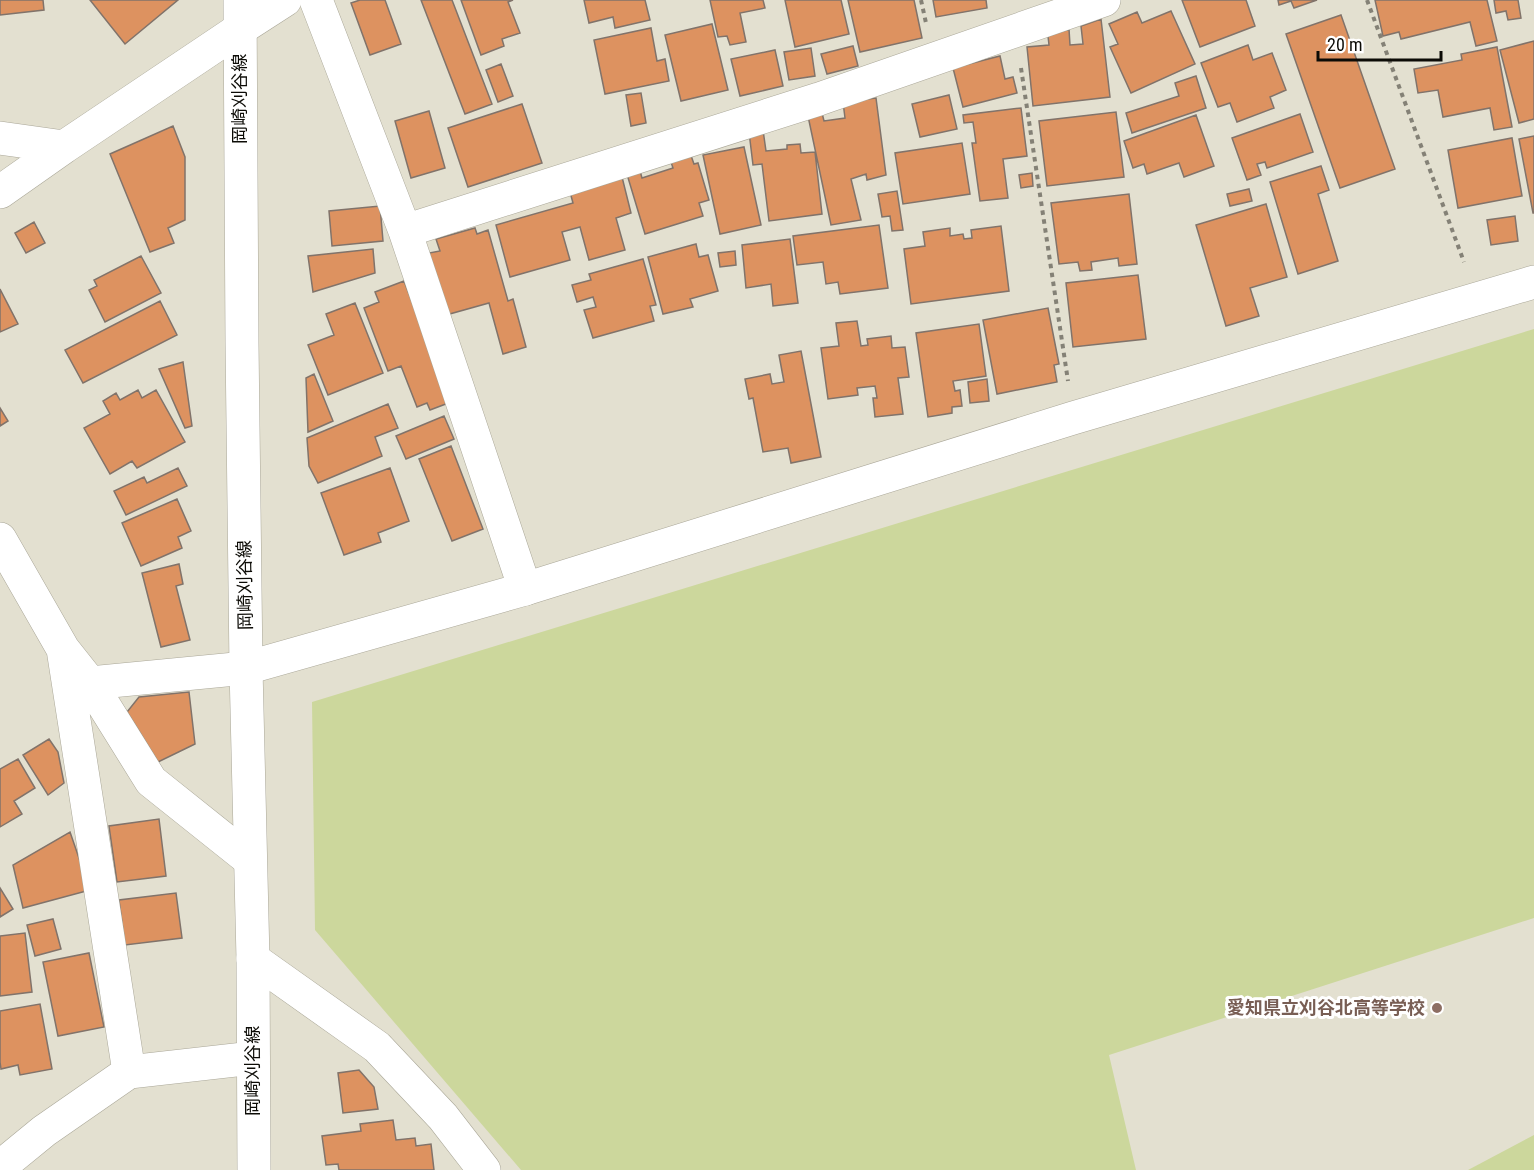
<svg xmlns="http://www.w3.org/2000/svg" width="1534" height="1170" font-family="'Roboto Condensed','Noto Sans JP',sans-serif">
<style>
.green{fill:#ccd79c}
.building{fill:#dd9260;stroke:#81736a;stroke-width:1.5}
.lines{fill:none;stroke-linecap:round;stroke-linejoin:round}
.minor-casing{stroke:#aaa798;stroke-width:34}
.tertiary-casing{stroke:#aaa798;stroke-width:34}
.primary-casing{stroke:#aaa798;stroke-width:34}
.path{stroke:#848176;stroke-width:4;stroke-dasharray:4.5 4.5;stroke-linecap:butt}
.minor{stroke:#fff;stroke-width:33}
.tertiary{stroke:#fff;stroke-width:33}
.primary{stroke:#fff;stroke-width:33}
.education-dot{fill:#8d6e63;stroke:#fff;stroke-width:2}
.labels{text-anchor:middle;stroke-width:6;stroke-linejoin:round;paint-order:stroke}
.street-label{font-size:18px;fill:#0c0b06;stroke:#fff}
.education-label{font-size:18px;font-weight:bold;fill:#785e54;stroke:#fff;text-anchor:end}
</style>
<rect width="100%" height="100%" fill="#e3e0d0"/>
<path class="green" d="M1534 329V918L1109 1055 1136 1170H521L315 930 312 702Z
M1534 1135V1170H1468Z"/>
<path class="building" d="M0 0H43L44 10 0 15Z
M90 0H178L125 44Z
M360 0H385L401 44 370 55 351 3Z
M421 0H452L492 104 465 114Z
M461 0H513L508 2 520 33 502 39 504 46 481 55Z
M584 0H645L650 20 615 28 613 17 589 23Z
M710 0H763L765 8 740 13 746 42 730 45 727 36 718 37Z
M785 0H841L849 34 795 47Z
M848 0H914L922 38 860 52Z
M933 0H986L987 8 936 17Z
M1182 0H1246L1255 26 1200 47Z
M1278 0H1317L1294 8 1291 1 1279 5Z
M1375 0H1487L1497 41 1476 46 1470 22 1401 39 1399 32 1383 36Z
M1494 0H1518L1521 18 1508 20 1506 11 1496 13Z
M1171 11 1195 64 1131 93 1110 47 1118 44 1109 24 1137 12 1142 23Z
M1341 15 1395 169 1340 188 1286 34Z
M1101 19 1110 97 1033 106 1027 47 1049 45 1048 36 1069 29 1070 45 1083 44 1081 26Z
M712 24 728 90 681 101 665 35Z
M651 28 657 61 665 59 669 81 605 94 594 40Z
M1534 41V119L1519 123 1500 50Z
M1248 45 1253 60 1272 53 1286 90 1270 97 1274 108 1237 122 1230 103 1218 107 1201 63Z
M853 46 858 66 827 74 821 54Z
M1497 47 1512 127 1494 130 1490 108 1443 117 1438 90 1418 93 1414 69 1462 60 1461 54Z
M811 48 815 76 789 80 784 52Z
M775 50 783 86 740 96 731 59Z
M1000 56 1005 79 1013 77 1017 93 963 107 953 68Z
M501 64 513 96 498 102 486 70Z
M1196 76 1206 108 1132 133 1126 113 1179 96 1175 83Z
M641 93 646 123 631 126 626 95Z
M949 95 957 129 920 137 912 104Z
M876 98 886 175 867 180 866 174 851 179 861 220 831 225 808 116 822 113 824 121 845 118 843 102Z
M522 104 542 163 468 187 448 128Z
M1021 108 1027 156 1003 159 1008 198 980 201 972 143H976L973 122 964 123 963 115Z
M429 111 445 168 411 178 395 121Z
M1116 112 1124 177 1047 186 1039 121Z
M1300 114 1313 152 1267 168 1265 162 1257 164 1261 175 1247 180 1232 138Z
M1196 115 1214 166 1184 177 1179 163 1147 174 1144 164 1133 168 1124 141Z
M173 126 185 157V220L168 228 174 243 150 252 110 154Z
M763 130 766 151 787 149V145L800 144 801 153 815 152 822 214 769 221 762 164 753 165 749 132Z
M1534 136V213H1533L1519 139Z
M1512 138 1522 196 1458 208 1448 150Z
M962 143 970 194 903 204 895 153Z
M744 147 761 225 720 234 703 155Z
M689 150 694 164 698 163 709 200 699 203 703 216 645 234 626 171 639 167 642 178 673 168 669 156Z
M1321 166 1329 190 1318 194 1338 261 1298 274 1270 182Z
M1032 173 1033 186 1021 188 1019 175Z
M622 177 631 213 616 218 625 250 589 260 580 227 562 232 570 260 510 277 496 225 573 203 570 192Z
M1249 189 1252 201 1230 206 1227 194Z
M897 191 903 230 892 231 890 216 882 217 878 194Z
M1129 194 1137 264 1119 266 1118 258 1091 262 1092 270 1080 271 1078 262 1059 264 1051 203Z
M1266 204 1287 277 1250 288 1259 316 1226 326 1196 225Z
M380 206 383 241 332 246 329 211Z
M1515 216 1518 241 1491 245 1487 220Z
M34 222 45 243 26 253 15 233Z
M879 225 888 288 840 294 838 282 826 284 823 262 797 265 793 236Z
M1001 226 1009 291 911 304 904 249 925 246 923 232 950 228V236L963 234 964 239 972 238 971 230Z
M475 228 477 234 488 230 508 301 513 299 526 347 503 354 489 303 446 315 429 253 440 251 436 239Z
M790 239 798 303 773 306 771 284 746 288 742 245Z
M696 244 699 257 708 255 718 291 690 299 693 307 663 314 648 257Z
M373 249 375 273 313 292 308 256Z
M735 251 736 265 720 267 718 253Z
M141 256 161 293 105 322 89 290 97 286 94 280Z
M643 259 656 305 650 306 654 321 593 338 584 310 596 307 593 297 577 302 572 285 591 280 589 274Z
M1138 275 1146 339 1073 347 1066 283Z
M404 281 451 402 430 410 427 403 417 407 401 366 388 371 364 308 379 302 375 292Z
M0 289 18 324 0 332Z
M160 301 177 335 83 383 65 350Z
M355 303 383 373 328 395 308 345 334 335 326 314Z
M1048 308 1059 364 1054 365 1057 382 997 394 983 320Z
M857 321 861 346 868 345 867 339 891 336 892 348 905 347 909 377 898 378 903 414 875 417 873 398H877L875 386 857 388 858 395 828 399 821 348 839 346 836 323Z
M979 324 986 376 953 381 955 391 960 390 962 406 952 407V413L928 417 916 333Z
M801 351 821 457 791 463 788 448 763 452 753 398 749 399 745 379 770 374 772 384 784 382 779 355Z
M183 362 192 426 185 428 159 369Z
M314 374 333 421 308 432 306 378Z
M987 379 989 401 970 403 968 382Z
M138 390 142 398 156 390 185 442 137 468 132 461 110 474 84 428 110 414 103 401 116 393 120 400Z
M388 404 398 428 375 437 382 456 318 483 309 466 307 438Z
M0 408 8 421 0 426Z
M444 416 454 439 406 459 396 436Z
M451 446 483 529 452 541 419 459Z
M178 468 187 486 126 515 114 491 144 477 147 483Z
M390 468 409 521 378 533 381 542 344 555 321 493Z
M177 499 191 531 178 537 182 548 141 566 122 523Z
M179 564 183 584 176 586 190 640 161 647 142 573Z
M189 692 195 744 158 762 127 712 139 697Z
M49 739 58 752 64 783 48 795 23 755Z
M18 759 35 788 14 801 22 814 0 827V769Z
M159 819 166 876 117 882 109 826Z
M70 832 90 890 23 908 13 865Z
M0 888 13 909 0 917Z
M176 893 182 938 125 945 119 900Z
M53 919 61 949 35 956 27 925Z
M25 933 32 992 0 996V936Z
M89 953 104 1027 58 1036 43 962Z
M40 1004 52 1069 20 1075 18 1065 1 1069 0 1062V1011Z
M359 1070 374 1087 378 1109 343 1113 338 1073Z
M393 1120 396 1140 415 1138 416 1146 431 1144 434 1170H339L338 1164 326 1165 322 1136 361 1131 360 1124Z"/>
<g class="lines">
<defs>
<path id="minor" d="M316 0 405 231 525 589
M0 138 64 147
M0 192 64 147 240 29
M405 231 819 99 1104 0
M0 539 63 649 90 683 151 781 250 860
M63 649 129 1072
M90 683 246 668
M253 959 377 1047 443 1117 484 1170
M0 1167 44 1131 129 1072 253 1058"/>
<path id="tertiary" d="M240 29 285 0
M246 668 525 589 1073 418 1534 282"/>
<path id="primary" d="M240 0 242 343 246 668 253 959 254 1170"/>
</defs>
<use href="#minor" class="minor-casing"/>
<use href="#tertiary" class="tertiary-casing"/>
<use href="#primary" class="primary-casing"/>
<path class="path" d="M921 0 926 23
M1367 0 1464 262
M1021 68 1068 381"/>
<use href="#minor" class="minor"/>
<use href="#tertiary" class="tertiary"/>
<use href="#primary" class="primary"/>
</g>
<circle class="education-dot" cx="1437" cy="1008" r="6"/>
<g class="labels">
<g class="street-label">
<text transform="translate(240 99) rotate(-90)" y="6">岡崎刈谷線</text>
<text transform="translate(245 585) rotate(-91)" y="6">岡崎刈谷線</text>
<text transform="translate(253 1071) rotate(-90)" y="6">岡崎刈谷線</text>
</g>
<g class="education-label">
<text x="1425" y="1014">愛知県立刈谷北高等学校</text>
</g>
</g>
<path d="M1318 51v9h123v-9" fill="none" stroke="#0c0b06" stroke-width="3"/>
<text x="1327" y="51" font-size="18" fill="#0c0b06" stroke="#ffffff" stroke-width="4.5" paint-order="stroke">20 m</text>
</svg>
